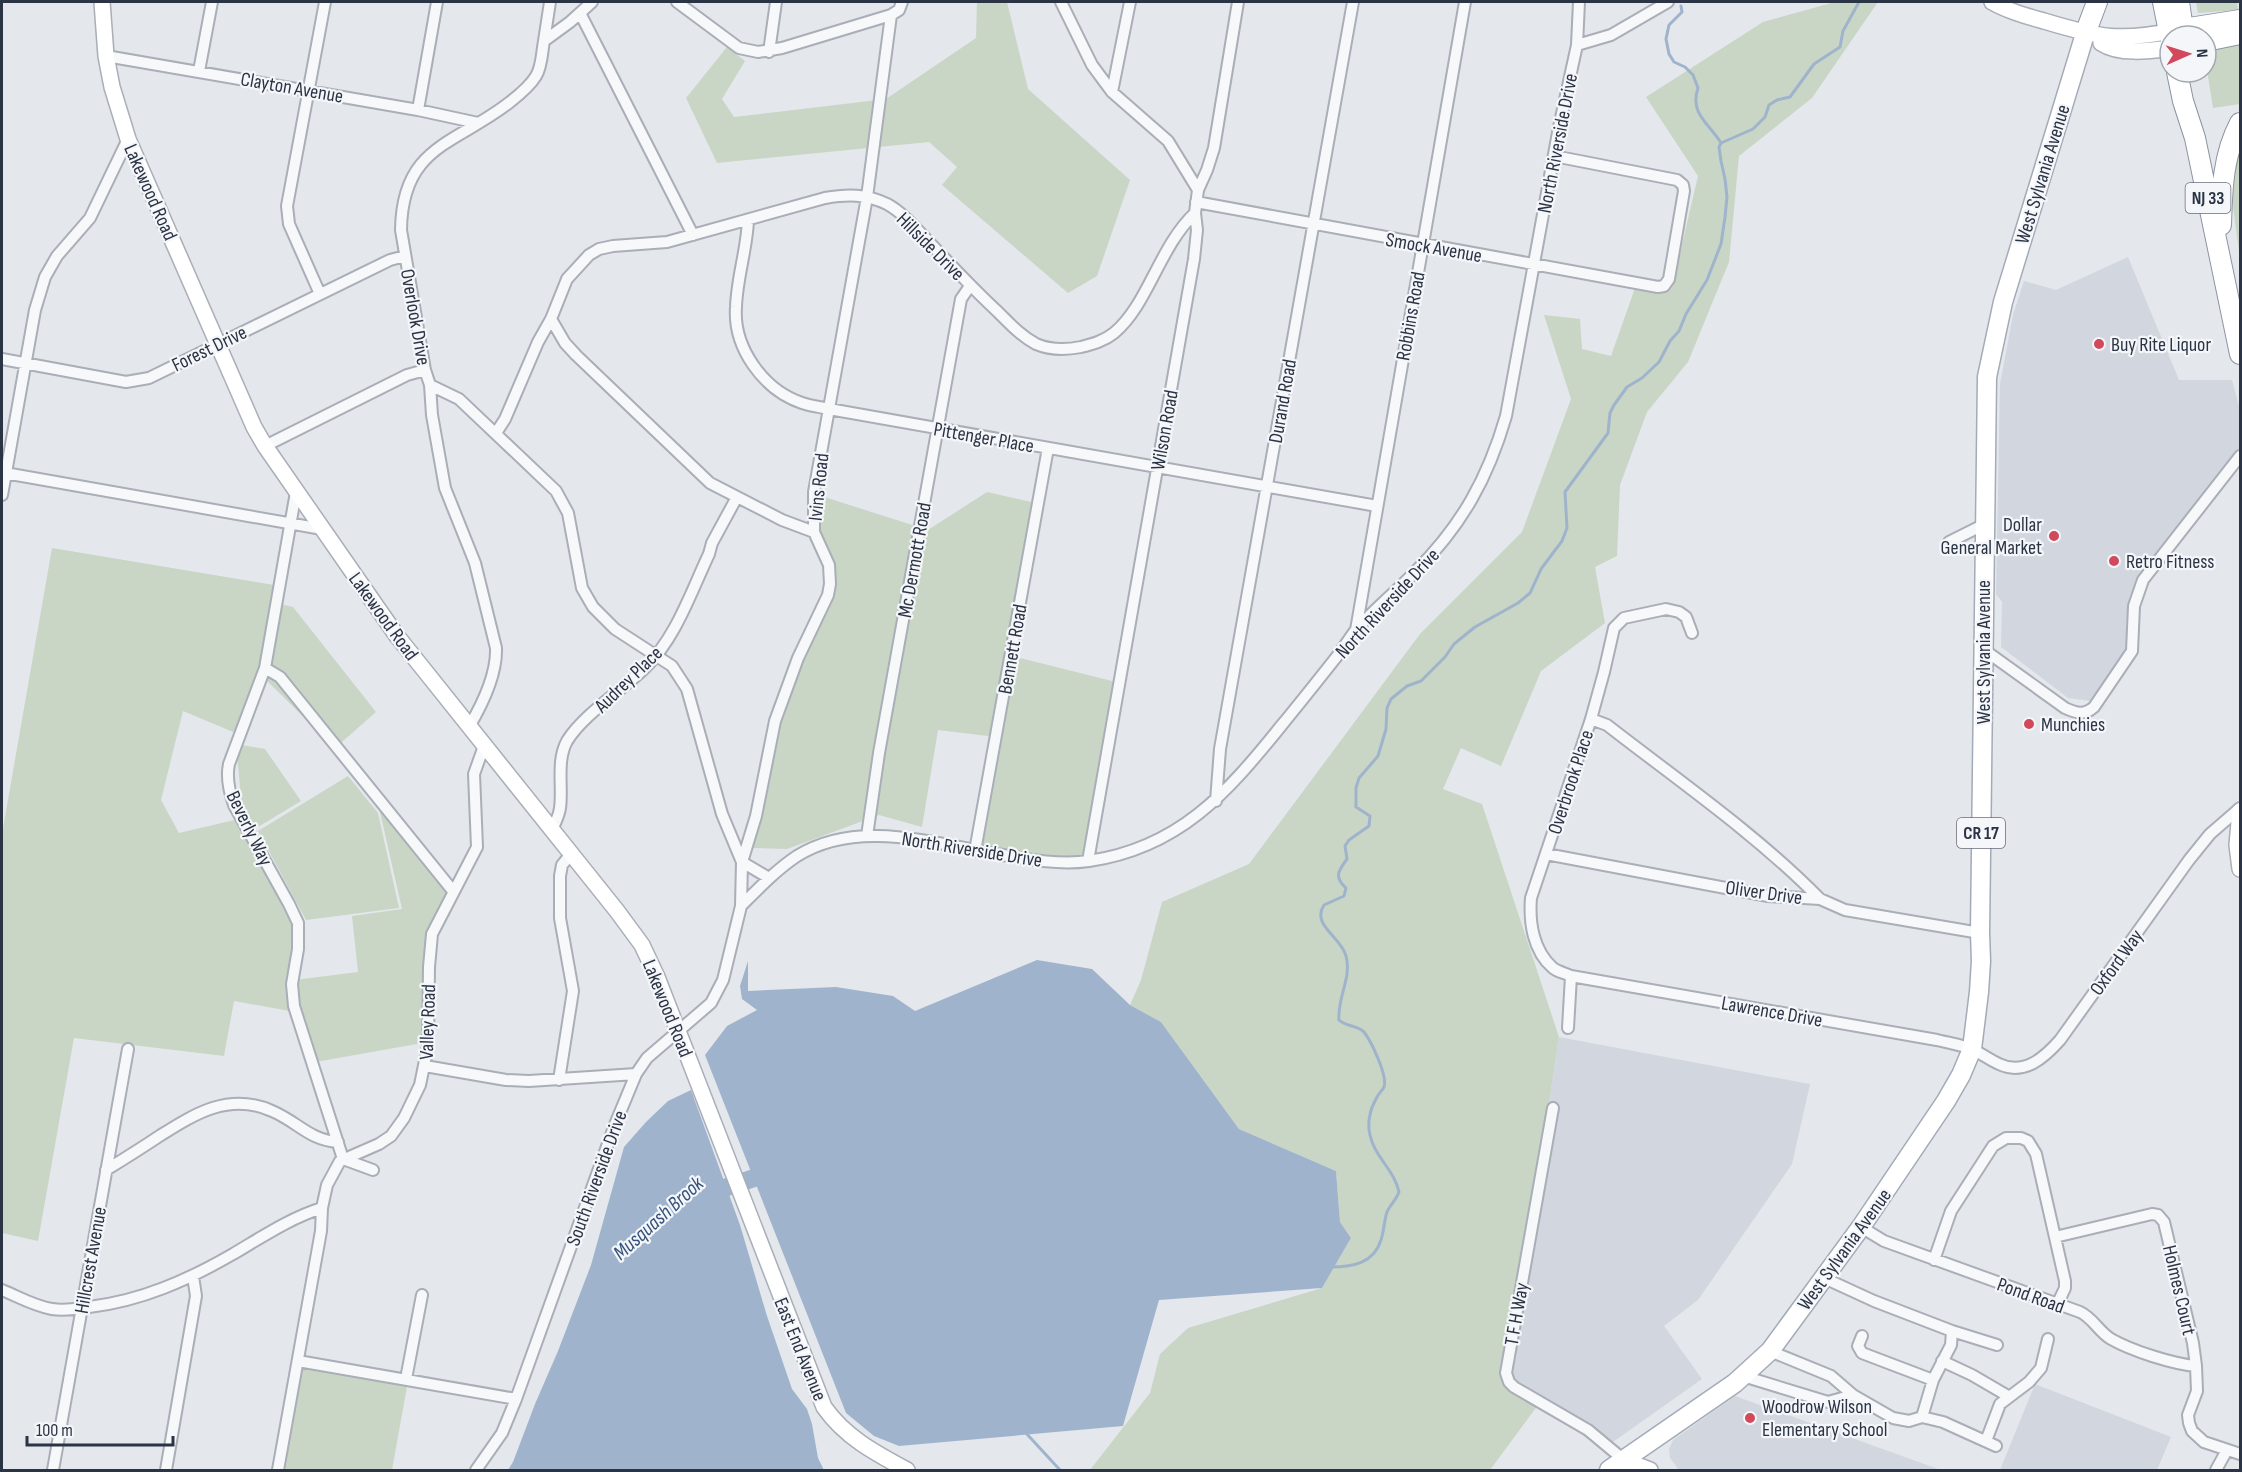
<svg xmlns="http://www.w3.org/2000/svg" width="2242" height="1472" font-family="'Sofia Sans Condensed',sans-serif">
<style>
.built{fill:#d2d6de}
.green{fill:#c9d6c5}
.water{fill:#9fb4cc}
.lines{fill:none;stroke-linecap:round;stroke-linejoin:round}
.stream{stroke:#9fb4cc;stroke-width:3}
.river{stroke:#9fb4cc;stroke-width:18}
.street-casing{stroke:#a9aeb7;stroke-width:14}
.secondary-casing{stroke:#a9aeb7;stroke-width:18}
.primary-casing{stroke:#a3abb8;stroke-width:21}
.highway-casing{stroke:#8b94a3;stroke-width:22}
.street{stroke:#f7f8fa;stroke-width:10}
.secondary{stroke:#fff;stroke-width:15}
.primary{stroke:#fff;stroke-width:18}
.highway{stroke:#fff;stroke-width:20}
.poi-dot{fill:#d1495b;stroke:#f4f6f9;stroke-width:2}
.labels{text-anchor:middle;stroke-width:4.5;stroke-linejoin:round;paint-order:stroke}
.shield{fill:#f4f6f9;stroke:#676e7b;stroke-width:1.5}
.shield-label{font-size:18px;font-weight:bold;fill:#2b3445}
.street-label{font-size:20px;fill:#2b3445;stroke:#f4f6f9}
.poi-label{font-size:20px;fill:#2b3445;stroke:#f4f6f9;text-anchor:start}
.water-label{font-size:21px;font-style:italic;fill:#34527a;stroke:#f4f6f9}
</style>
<rect width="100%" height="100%" fill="#e4e7ec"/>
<path class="built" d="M2128 257 2179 380H2232L2240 410V448L2140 573 2126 624 2127 652 2091 701 2068 698 2001 647 2002 602 1996 594 2000 384 2013 315 2024 281 2056 290Z
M1559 1037 1810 1084 1792 1164 1698 1300 1664 1326 1702 1379 1603 1449 1501 1381 1543 1143Z
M2035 1384 2171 1437 2157 1470H2000Z
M1735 1396 1941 1470H1679L1670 1458 1669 1449 1673 1440Z"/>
<path class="green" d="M977 2H1007L1028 89 1130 180 1097 276 1068 293 942 185 957 167 929 142 717 163 686 98 727 47 745 61 722 99 734 117 886 99 976 38Z
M1835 2H1878L1812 98 1739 156 1729 262 1688 362 1647 412 1620 485 1617 556 1595 567 1605 623 1541 671 1501 766 1461 748 1443 789 1482 804 1559 1037 1543 1143 1501 1380 1538 1405 1490 1470H1090L1150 1393 1160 1354 1188 1328 1322 1288 1351 1238 1340 1222 1336 1171 1239 1129 1161 1022 1130 1005 1141 980 1162 902 1249 864 1420 634 1522 532 1571 399 1544 315 1580 319 1582 349 1611 356 1635 288 1674 279 1698 176 1646 97 1763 22Z
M2196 2H2237L2238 10 2198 13Z
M2240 41V104L2213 108 2206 64V47Z
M2240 140V259L2230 184Z
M987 492 1040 504 1016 657 1116 682 1086 862 977 851 996 737 938 730 922 827 879 815 787 849 753 848 780 703 831 596 815 494 928 530Z
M52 548 274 585 271 602 293 607 376 712 335 748 258 672 238 734 183 711 161 800 179 833 243 818 236 744 265 749 301 801 250 832 298 925 294 980 358 972 352 916 402 909 377 799 453 891 430 943 428 1042 310 1063 295 1012 234 1001 224 1056 74 1038 38 1241 2 1233V834Z
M348 776 378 813 399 908 306 920 258 831Z
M294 1362 408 1381 392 1470H274Z"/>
<path class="water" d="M1037 960 1092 969 1130 1005 1161 1022 1239 1129 1336 1171 1340 1222 1351 1238 1322 1288 1159 1300 1123 1426 899 1446 874 1436 846 1413 705 1055 727 1026 757 1010 742 999 740 986 748 961V991L836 987 893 996 915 1011Z
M691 1090 740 1225 767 1316 792 1389 807 1409 812 1424 818 1458 824 1470H508L513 1462 535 1404 558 1351 591 1265 624 1147 646 1122 668 1101Z"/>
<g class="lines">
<path class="stream" d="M1721 143 1753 129 1765 117 1769 105 1777 100 1790 97 1814 64 1840 47 1843 31 1859 2
M1331 1267C1353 1267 1374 1263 1381 1240 1384 1231 1384 1221 1387 1212 1390 1205 1396 1200 1399 1192 1395 1171 1374 1156 1370 1135 1367 1123 1370 1109 1376 1099 1378 1094 1382 1091 1384 1087 1388 1076 1371 1041 1364 1032 1358 1025 1346 1027 1339 1020 1337 998 1352 978 1346 956 1341 937 1311 925 1324 905L1344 896 1346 888C1334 877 1338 871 1347 859L1345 846 1349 840 1369 826 1370 816 1356 807V788L1359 778 1378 756 1386 729 1387 708 1391 699 1407 686 1421 681 1445 657 1454 644 1475 627 1518 603 1530 593 1541 569 1562 541 1567 528 1565 492 1608 433 1610 413 1614 405 1627 387 1642 378 1659 362 1670 341 1679 331 1686 314 1707 280 1721 244 1725 217 1727 197 1725 179 1721 161 1719 147 1721 143C1710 124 1689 114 1698 88L1693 75 1685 67 1674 62 1669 54 1666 39 1669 25 1682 12 1681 6
M1025 1432 1060 1470"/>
<path class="river" d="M707 1200 727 1187 775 1171"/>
<defs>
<path id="street" d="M592 2 570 22 544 41C542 51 542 67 536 76 530 86 519 95 510 102 457 144 402 145 401 230L425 370 430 385 459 399 556 491 568 513 582 588 593 607 615 629 672 666 687 689 722 814 742 862 769 878
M677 2 739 48 758 52 782 48 891 15 899 10 902 2
M1061 2 1092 65 1112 92 1168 141 1198 190
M580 13 693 235
M544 41 550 2
M1577 45 1579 2
M769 52 776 2
M106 56 418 110 478 123
M199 71 212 2
M1112 92 1130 2
M418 110 437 2
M1196 202 1658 287 1664 286 1669 279 1684 191 1683 185 1677 180 1554 156
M748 220C747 249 737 277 736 307 733 347 763 390 802 403 811 406 820 407 829 409L1377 506
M320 294 289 224 287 206 325 2
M551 319 565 343 576 355 710 483 782 520 814 532
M2 359 126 382 149 378 390 260 405 256
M430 385 432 415 445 488 475 563 496 648C497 674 482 705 469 727
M496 433 505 419 538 342 551 319 567 279 589 255 599 249 613 246 667 242 825 198C848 194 866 194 887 204 902 212 916 228 928 241 951 265 973 289 998 312 1010 324 1021 336 1036 344 1050 350 1066 350 1081 347 1093 344 1104 341 1114 333 1148 305 1159 247 1195 213
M265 446 407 375 425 370
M5 473 322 529
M296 492 265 668 229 764C226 778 229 791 234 805L289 904 298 923V949L292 984 294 1006 343 1159 373 1170
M2 495 35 310 45 277 57 256 90 218 128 139
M1949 542 1985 524
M1356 630 1465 2
M1692 633 1686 617 1679 612 1666 609 1624 618 1614 628 1604 672 1591 719 1531 898C1529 922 1533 951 1553 968 1558 972 1565 973 1571 976L1937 1040C1949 1043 1963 1045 1974 1050 1982 1054 1990 1060 1999 1064 2024 1076 2044 1058 2060 1040L2189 860 2210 834 2240 808
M1983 649 2065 708C2076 713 2084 716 2094 707L2132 651 2134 606 2143 580 2240 456
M265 668 280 677 453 891
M1591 719 1607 725C1679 781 1756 834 1820 899
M1216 801 1220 749 1353 2
M552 830C555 823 559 816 560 808 563 787 556 761 567 741 583 715 622 690 644 669 676 638 691 592 709 554L712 543 737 497
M867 836 879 753 961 299 970 286
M975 851 1048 448
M1546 854 1768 896 1820 899 1845 910 1980 933
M1088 861 1194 259 1197 230 1195 213 1198 190 1207 170 1214 148 1238 2
M741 906C758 889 776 870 797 856 859 817 937 845 1003 855 1031 860 1061 865 1089 861 1179 848 1227 793 1281 726 1300 703 1319 679 1338 655 1344 647 1349 639 1355 631 1374 609 1397 591 1416 571 1462 525 1488 478 1506 416L1559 127 1577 45 1611 35 1668 2
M1568 1028 1571 976
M425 1066 506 1080 529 1081 636 1074
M559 1080 573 991 560 918V876L562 865 571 854
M1553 1108 1506 1373 1509 1382 1514 1387 1588 1430 1624 1460
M106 1170C124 1159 143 1147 161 1135 196 1113 230 1092 272 1111 298 1122 309 1140 338 1142
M1861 1227 1884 1241 2080 1312C2093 1318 2099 1332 2111 1339 2132 1351 2173 1364 2196 1366
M2055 1237 2152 1214 2158 1215 2164 1222 2193 1343 2196 1366 2197 1391 2188 1415 2189 1423 2192 1431 2204 1442 2240 1454
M1934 1260 1951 1211 1993 1146 2006 1138H2021L2028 1141 2036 1154 2065 1281V1288L2057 1305
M1824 1278 1874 1301 1952 1331 1997 1345
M2 1290C19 1297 34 1306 52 1309 64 1311 77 1309 89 1307 141 1301 188 1280 233 1254 262 1237 290 1218 322 1208
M1862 1336 1858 1346 1862 1353 1933 1380
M1770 1351 1831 1376 1853 1395 1893 1418 1909 1421 1922 1417 1933 1380 1951 1345 1952 1331
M298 1361 516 1399
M1942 1361 1972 1375 2008 1396
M1743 1376 1828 1402 1853 1395
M406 1379 422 1295
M1922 1417 1943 1422 1996 1446
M1986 1441 2000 1404 2029 1382 2041 1368 2048 1339
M53 1470 128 1049
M166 1470 196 1296 193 1276
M278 1470 321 1231 322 1208 327 1185 340 1161 379 1144 391 1136 404 1118 420 1085 428 1046 429 967 432 934 477 847 474 774 484 746
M476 1470 502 1433 516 1399 614 1127 636 1074 647 1058 711 1003 723 980 741 906 742 862 756 816 775 721 798 658 828 595 830 584 829 565 814 532V492L867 197 891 15
M2216 1470 2227 1450"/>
<path id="secondary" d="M102 2 106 56 112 87 128 139 254 427 265 446 397 636 617 911 642 945 657 977 824 1407C845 1437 875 1453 907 1470
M1992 2C2008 11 2026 16 2044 21 2100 38 2120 42 2177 30
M2101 43C2119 55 2149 51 2170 48
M2240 811 2237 845 2240 869
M1624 1460 1650 1470"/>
<path id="primary" d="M1609 1470 1735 1383 1770 1351 1861 1227 1946 1101 1961 1075 1972 1049 1979 992 1981 961 1980 933 1987 377 2003 302 2085 34"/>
<path id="highway" d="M2163 2 2170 37
M2179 2 2184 36
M2183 29 2240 20
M2085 34 2097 2
M2206 41 2240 34
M2177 72 2183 101 2195 138 2240 354
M2221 225C2222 189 2223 155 2240 123"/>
</defs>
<use href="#street" class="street-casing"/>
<use href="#secondary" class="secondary-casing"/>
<use href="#primary" class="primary-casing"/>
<use href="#highway" class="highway-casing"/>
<use href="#street" class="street"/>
<use href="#secondary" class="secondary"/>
<use href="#primary" class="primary"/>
<use href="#highway" class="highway"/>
</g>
<g class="poi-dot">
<circle cx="2099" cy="344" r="6"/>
<circle cx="2054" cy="536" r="6"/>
<circle cx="2114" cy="561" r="6"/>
<circle cx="2029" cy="724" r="6"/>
<circle cx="1750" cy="1418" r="6"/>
</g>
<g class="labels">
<g class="shield">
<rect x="2185.5" y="183" width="45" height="30" rx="4.5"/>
<rect x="1957" y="818" width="48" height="30" rx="4.5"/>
</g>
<g class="shield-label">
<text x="2208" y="204">NJ 33</text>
<text x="1981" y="839">CR 17</text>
</g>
<g class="street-label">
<text transform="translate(292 87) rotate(10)" y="7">Clayton Avenue</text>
<text transform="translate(1557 143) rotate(-79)" y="7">North Riverside Drive</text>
<text transform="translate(2042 174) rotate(-73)" y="7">West Sylvania Avenue</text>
<text transform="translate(151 192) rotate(66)" y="7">Lakewood Road</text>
<text transform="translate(931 246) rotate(45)" y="7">Hillside Drive</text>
<text transform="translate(1434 247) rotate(10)" y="7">Smock Avenue</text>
<text transform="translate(1410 316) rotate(-80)" y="7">Robbins Road</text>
<text transform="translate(416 317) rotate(80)" y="7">Overlook Drive</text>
<text transform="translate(209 348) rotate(-26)" y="7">Forest Drive</text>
<text transform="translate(1282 401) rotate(-80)" y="7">Durand Road</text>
<text transform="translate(1164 430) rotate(-80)" y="7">Wilson Road</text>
<text transform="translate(984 437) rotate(10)" y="7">Pittenger Place</text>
<text transform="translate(818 487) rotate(-84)" y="7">Ivins Road</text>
<text transform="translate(914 560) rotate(-80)" y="7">Mc Dermott Road</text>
<text transform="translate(1387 603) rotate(-47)" y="7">North Riverside Drive</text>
<text transform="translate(384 616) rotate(54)" y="7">Lakewood Road</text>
<text transform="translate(1012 649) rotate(-80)" y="7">Bennett Road</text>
<text transform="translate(1983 652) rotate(-90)" y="7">West Sylvania Avenue</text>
<text transform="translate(628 679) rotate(-44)" y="7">Audrey Place</text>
<text transform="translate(1570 782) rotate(-72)" y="7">Overbrook Place</text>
<text transform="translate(250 828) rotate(64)" y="7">Beverly Way</text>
<text transform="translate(972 849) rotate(9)" y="7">North Riverside Drive</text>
<text transform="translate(1764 892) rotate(8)" y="7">Oliver Drive</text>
<text transform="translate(2116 962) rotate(-54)" y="7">Oxford Way</text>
<text transform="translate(668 1008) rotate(68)" y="7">Lakewood Road</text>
<text transform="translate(1772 1011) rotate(10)" y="7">Lawrence Drive</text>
<text transform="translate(427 1022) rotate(-88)" y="7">Valley Road</text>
<text transform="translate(596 1178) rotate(-70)" y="7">South Riverside Drive</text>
<text transform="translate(1844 1249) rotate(-54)" y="7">West Sylvania Avenue</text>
<text transform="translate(90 1260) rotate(-80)" y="7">Hillcrest Avenue</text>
<text transform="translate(2180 1290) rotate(77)" y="7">Holmes Court</text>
<text transform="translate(2031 1295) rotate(20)" y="7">Pond Road</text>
<text transform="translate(1516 1314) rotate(-80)" y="7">T F H Way</text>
<text transform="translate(801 1349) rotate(68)" y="7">East End Avenue</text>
</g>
<g class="poi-label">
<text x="2111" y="351">Buy Rite Liquor</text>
<text x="2042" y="531" text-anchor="end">Dollar<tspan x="2042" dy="23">General Market</tspan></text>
<text x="2126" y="568">Retro Fitness</text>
<text x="2041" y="731">Munchies</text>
<text x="1762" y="1413">Woodrow Wilson<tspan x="1762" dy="23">Elementary School</tspan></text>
</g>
<g class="water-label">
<text transform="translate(658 1218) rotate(-42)" y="7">Musquash Brook</text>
</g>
</g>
<rect width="2242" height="1472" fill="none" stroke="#2b3445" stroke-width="6"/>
<g transform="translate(2188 54) rotate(87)"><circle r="28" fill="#f4f6f9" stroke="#a4a8b1" stroke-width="1.5"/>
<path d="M0-4.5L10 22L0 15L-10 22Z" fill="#d1495b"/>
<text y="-9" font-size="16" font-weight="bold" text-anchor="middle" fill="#2b3445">N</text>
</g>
<path d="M27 1436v9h146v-9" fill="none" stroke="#2b3445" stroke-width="3"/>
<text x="36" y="1436" font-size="18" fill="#2b3445" stroke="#f4f6f9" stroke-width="4.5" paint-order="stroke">100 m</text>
</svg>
